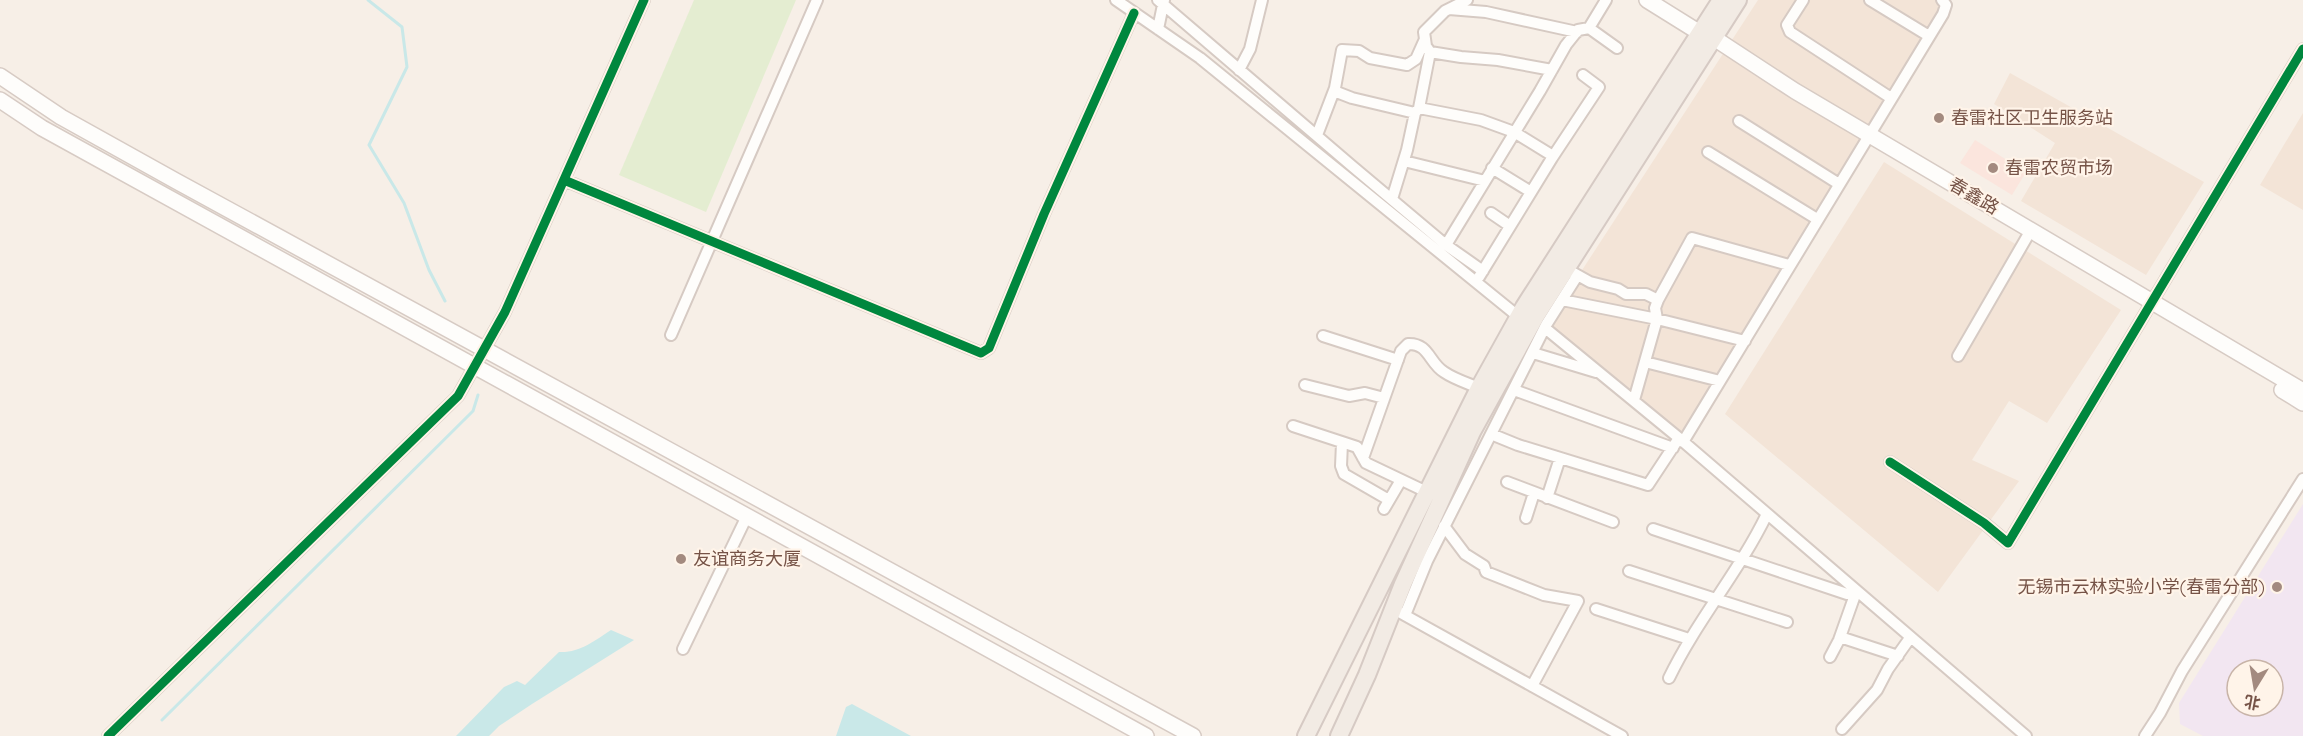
<svg xmlns="http://www.w3.org/2000/svg" width="2303" height="736" font-family="Quicksand,'Noto Sans SC',sans-serif">
<style>
.residential{fill:#f3e4d7}
.commercial{fill:#fbe5dd}
.education{fill:#f2e6f1;fill-rule:evenodd}
.green{fill:#e4edd1}
.water{fill:#c9e8e8}
.lines{fill:none;stroke-linecap:round;stroke-linejoin:round}
.stream{stroke:#c9e8e8;stroke-width:3}
.minor-casing{stroke:#d6cac3;stroke-width:14}
.secondary-casing{stroke:#d7cbc4;stroke-width:18}
.primary-casing{stroke:#d6cac4;stroke-width:20}
.minor{stroke:#fefdfb;stroke-width:10}
.secondary{stroke:#fefdfb;stroke-width:15}
.primary{stroke:#f2ebe4;stroke-width:16}
.cycleway-casing{stroke:#fff4e9;stroke-width:13}
.cycleway{stroke:#00873e;stroke-width:9}
.poi-dot{fill:#a38a7f;stroke:#fff4e9;stroke-width:2}
.labels{text-anchor:middle;stroke-width:4.5;stroke-linejoin:round;paint-order:stroke}
.poi-label{font-size:18px;fill:#765347;stroke:#fff4e9;text-anchor:start}
.street-label{font-size:18px;fill:#765347;stroke:#fff4e9}
</style>
<rect width="100%" height="100%" fill="#f7efe7"/>
<path class="residential" d="M1758 0H1944L1950 8 1677 443 1545 327Z
M2010 73 2204 182 2146 275 2021 201 2055 143 1994 104Z
M2303 113V210L2260 185Z
M1884 162 2121 310 2047 423 2009 401 1972 460 2019 481 1938 592 1725 414Z"/>
<path class="commercial" d="M1975 140 2026 172 2012 195 1960 163Z"/>
<path class="education" d="M2303 504V736H2203L2180 724 2179 703ZM2237 670H2273V706H2237Z"/>
<path class="green" d="M694 0H796L706 212 619 175Z"/>
<path class="water" d="M611 630 634 640 532 704 499 726 489 736H456L504 687 517 681 525 685 559 652C580 653 594 641 611 630Z
M852 704 911 736H836L846 707Z"/>
<g class="lines">
<path class="stream" d="M368 0 402 27 407 67 369 145 404 203 429 270 445 301
M162 720 473 411 478 395"/>
<defs>
<path id="minor" d="M1116 0 1200 58 1519 317
M1158 0 1352 166 1446 245 1483 271
M1803 0 1787 25 1790 32 1891 98
M1870 0 1929 36
M1449 9 1486 12 1577 32
M1589 28 1617 48
M1158 29 1164 0
M1430 52 1461 57 1498 60 1552 70
M1239 70 1250 49 1262 0
M1334 91 1352 98 1415 113
M1419 108 1481 120 1514 132 1553 156
M1739 121 1839 184
M1317 135 1335 88 1342 50 1359 51 1370 58 1407 65 1416 59 1425 39
M1708 152 1817 219
M1404 161 1485 181
M1492 168 1531 192
M564 180 981 353 989 348 1044 214 1134 13
M1392 199 1407 150 1415 113 1419 108 1430 52 1426 46 1424 32 1445 11 1467 0
M1491 213 1510 226
M1446 245 1540 91 1566 45 1578 30 1589 28 1606 0
M1572 272 1590 282 1618 289 1626 294H1646L1658 300 1655 308 1657 319 1634 400
M1479 277 1552 158 1599 87 1583 75
M1562 300 1657 319 1745 341
M1658 300 1692 238 1789 265
M1545 328 1679 438 2026 736
M671 335 817 0
M1323 336 1398 360
M1533 353 1596 372
M1958 356 2031 230
M1645 362 1720 381
M1305 385 1349 396 1365 393 1384 398
M1514 390 1673 448
M1293 426 1357 447 1366 463 1431 494
M1491 434 1518 445 1648 485 1679 438
M1683 442 1943 14 1946 5 1942 0
M1342 443 1341 466 1344 474 1389 500
M1363 458 1401 351 1408 344C1429 343 1429 363 1444 372 1454 379 1467 383 1479 388
M1890 462 1984 523 2008 543 2303 49
M1507 482 1613 522
M1547 498 1560 458
M1384 509 1401 480
M1526 518 1534 493
M1444 526 1465 554 1484 566 1486 572 1544 595 1578 601 1532 686
M1653 529 1847 594 1856 592
M1629 571 1787 622
M1596 609 1689 639
M1399 612 1622 736
M1405 615 1427 561 1546 325 1577 276
M1840 637 1898 656
M683 649 747 516
M1830 657 1839 640 1856 592
M1669 678C1697 620 1739 572 1767 514
M1842 729 1877 690 1888 669 1910 638
M108 736 458 396 505 312 644 0
M2145 736 2160 713 2182 671 2303 479"/>
<path id="secondary" d="M1647 0 1700 33 1714 38 1795 91 2303 391
M0 76 61 117 176 181 1193 736
M0 100 42 128 1146 736
M2282 390 2303 403"/>
<path id="primary" d="M1306 736 1479 388 1524 307 1721 0
M1339 736 1367 675 1403 584 1472 432 1536 316 1738 0"/>
</defs>
<use href="#minor" class="minor-casing"/>
<use href="#secondary" class="secondary-casing"/>
<use href="#primary" class="primary-casing"/>
<use href="#minor" class="minor"/>
<use href="#secondary" class="secondary"/>
<use href="#primary" class="primary"/>
<defs>
<path id="cycleway" d="M564 180 981 353 989 348 1044 214 1134 13
M1890 462 1984 523 2008 543 2303 49
M108 736 458 396 505 312 644 0"/>
</defs>
<use href="#cycleway" class="cycleway-casing"/>
<use href="#cycleway" class="cycleway"/>
</g>
<g class="poi-dot">
<circle cx="1939" cy="118" r="6"/>
<circle cx="1993" cy="168" r="6"/>
<circle cx="681" cy="559" r="6"/>
<circle cx="2277" cy="587" r="6"/>
</g>
<g class="labels">
<g class="poi-label">
<text x="1951" y="124">春雷社区卫生服务站</text>
<text x="2005" y="174">春雷农贸市场</text>
<text x="693" y="565">友谊商务大厦</text>
<text x="2265" y="593" text-anchor="end">无锡市云林实验小学(春雷分部)</text>
</g>
<g class="street-label">
<text transform="translate(1974 196) rotate(30)" y="6">春鑫路</text>
</g>
</g>
<g transform="translate(2255 688) rotate(191)"><circle r="28" fill="#fff4e9" stroke="#c8b4a8" stroke-width="1.5"/>
<path d="M0-4.5L10 22L0 15L-10 22Z" fill="#a38a7f"/>
<text y="-9" font-size="16" font-weight="bold" text-anchor="middle" fill="#765347">北</text>
</g>
</svg>
